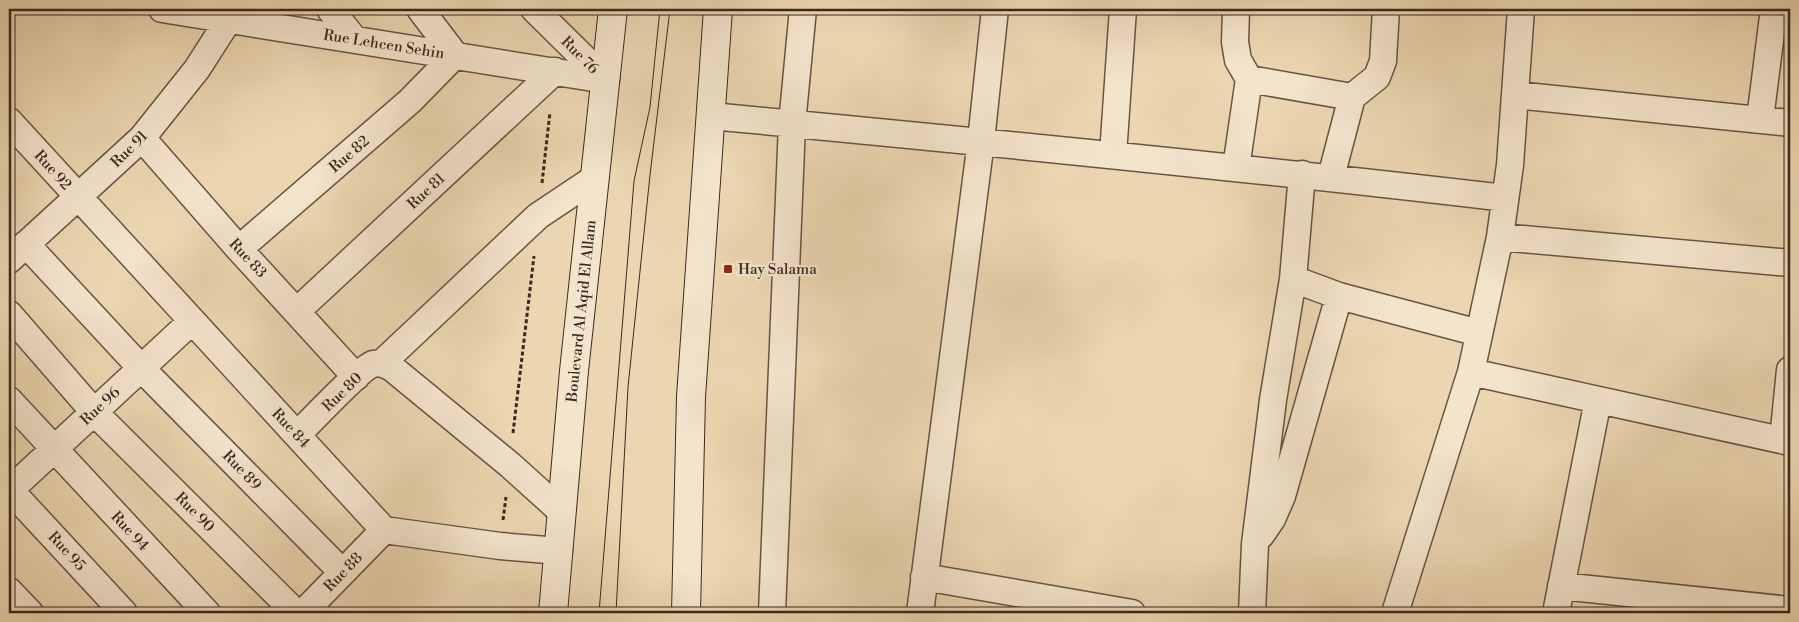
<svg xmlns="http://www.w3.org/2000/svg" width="1799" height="622" font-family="'Libre Bodoni',serif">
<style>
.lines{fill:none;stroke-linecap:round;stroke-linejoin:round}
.street-casing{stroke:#665446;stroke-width:29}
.secondary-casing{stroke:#392922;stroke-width:30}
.path{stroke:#392922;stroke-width:3;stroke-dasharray:4 2.5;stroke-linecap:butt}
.street{stroke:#f3e4cc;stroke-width:26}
.secondary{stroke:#f3e4cc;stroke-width:28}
.tram{stroke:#392922;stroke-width:1}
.poi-dot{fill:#8f2418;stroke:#f3e4cc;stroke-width:2}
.labels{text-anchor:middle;stroke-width:4.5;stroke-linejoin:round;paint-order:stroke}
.street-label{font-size:15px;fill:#392922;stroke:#f3e4cc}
.poi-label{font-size:15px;fill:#392922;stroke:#f3e4cc;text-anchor:start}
</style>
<rect width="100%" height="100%" fill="#ecd6b1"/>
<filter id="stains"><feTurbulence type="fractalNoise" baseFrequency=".004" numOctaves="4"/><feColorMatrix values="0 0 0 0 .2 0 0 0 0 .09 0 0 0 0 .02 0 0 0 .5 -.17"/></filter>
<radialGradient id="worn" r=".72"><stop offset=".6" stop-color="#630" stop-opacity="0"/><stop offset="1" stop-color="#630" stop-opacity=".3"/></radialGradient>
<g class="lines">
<defs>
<path id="street" d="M162 9 606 80
M330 9 355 40
M534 9 606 80
M1236 9 1235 42 1238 60 1249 79 1236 168
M1249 79 1352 97
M1515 95 1790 123
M711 116C976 141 1241 167 1505 198
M1760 119 1774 9
M9 121 384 530 500 546 559 551
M142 138 239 249 356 377
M1113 155 1123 9
M1302 174 1293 279 1339 296 1479 333
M1331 177 1352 97 1377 77 1383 61 1386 9
M1500 237 1790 263
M26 244 141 368 342 572
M239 249 410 101 455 55 420 9
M9 260 142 138 197 69 229 19
M297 311 555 71
M9 314 94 412 296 613
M382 363 538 216 595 178
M1471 372 1790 442
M9 400 207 613
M297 435C309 423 362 367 373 364 381 362 386 365 392 368L510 465 561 511
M1783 440 1790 370
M9 489 124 613
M9 491 192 321
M1261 535 1272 519 1282 496 1339 296
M924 577 1132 613
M1561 586 1790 610
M9 591 30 613
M303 613 384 530
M772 613 792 124 803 9
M920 613 981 141 995 9
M1252 613 1255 544 1273 400 1293 279
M1395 613 1471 372 1500 237 1510 165 1521 9
M1556 613 1598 400"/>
<path id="secondary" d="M553 613 574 371 613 9
M686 613 691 397 718 9"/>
</defs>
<use href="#street" class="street-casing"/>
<use href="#secondary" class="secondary-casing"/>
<path class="path" d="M542 183 550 112
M513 433 534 256
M503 520 506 497"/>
<use href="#street" class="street"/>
<use href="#secondary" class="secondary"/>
<path class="tram" d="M599 613 634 181 650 107 660 9
M616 613 628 387 650 175 670 9"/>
</g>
<rect class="poi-dot" x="723" y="264" width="10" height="10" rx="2.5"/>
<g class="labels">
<g class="street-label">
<text transform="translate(384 44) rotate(9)" y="5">Rue Lehcen Sehin</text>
<text transform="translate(580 55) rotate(45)" y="5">Rue 76</text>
<text transform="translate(129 149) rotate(-45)" y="5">Rue 91</text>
<text transform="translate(349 154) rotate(-41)" y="5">Rue 82</text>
<text transform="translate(53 170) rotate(48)" y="5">Rue 92</text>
<text transform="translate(426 191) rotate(-43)" y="5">Rue 81</text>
<text transform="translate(248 258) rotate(47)" y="5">Rue 83</text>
<text transform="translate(581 311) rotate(-84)" y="5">Boulevard Al Aqid El Allam</text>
<text transform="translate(342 392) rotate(-44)" y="5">Rue 80</text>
<text transform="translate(100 406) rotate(-43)" y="5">Rue 96</text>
<text transform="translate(291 428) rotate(47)" y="5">Rue 84</text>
<text transform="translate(242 470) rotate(46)" y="5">Rue 89</text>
<text transform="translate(195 512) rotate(45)" y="5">Rue 90</text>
<text transform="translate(130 531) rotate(47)" y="5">Rue 94</text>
<text transform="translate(67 551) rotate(47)" y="5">Rue 95</text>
<text transform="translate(343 572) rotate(-46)" y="5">Rue 88</text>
</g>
<g class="poi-label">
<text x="738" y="274">Hay Salama</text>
</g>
</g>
<rect width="1799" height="622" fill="none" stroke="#ecd6b1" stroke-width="30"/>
<rect x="10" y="10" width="1779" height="602" fill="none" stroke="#392922" stroke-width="2.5"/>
<rect x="15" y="15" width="1769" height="592" fill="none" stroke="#392922"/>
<rect width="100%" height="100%" filter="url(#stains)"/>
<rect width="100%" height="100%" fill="url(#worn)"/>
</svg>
